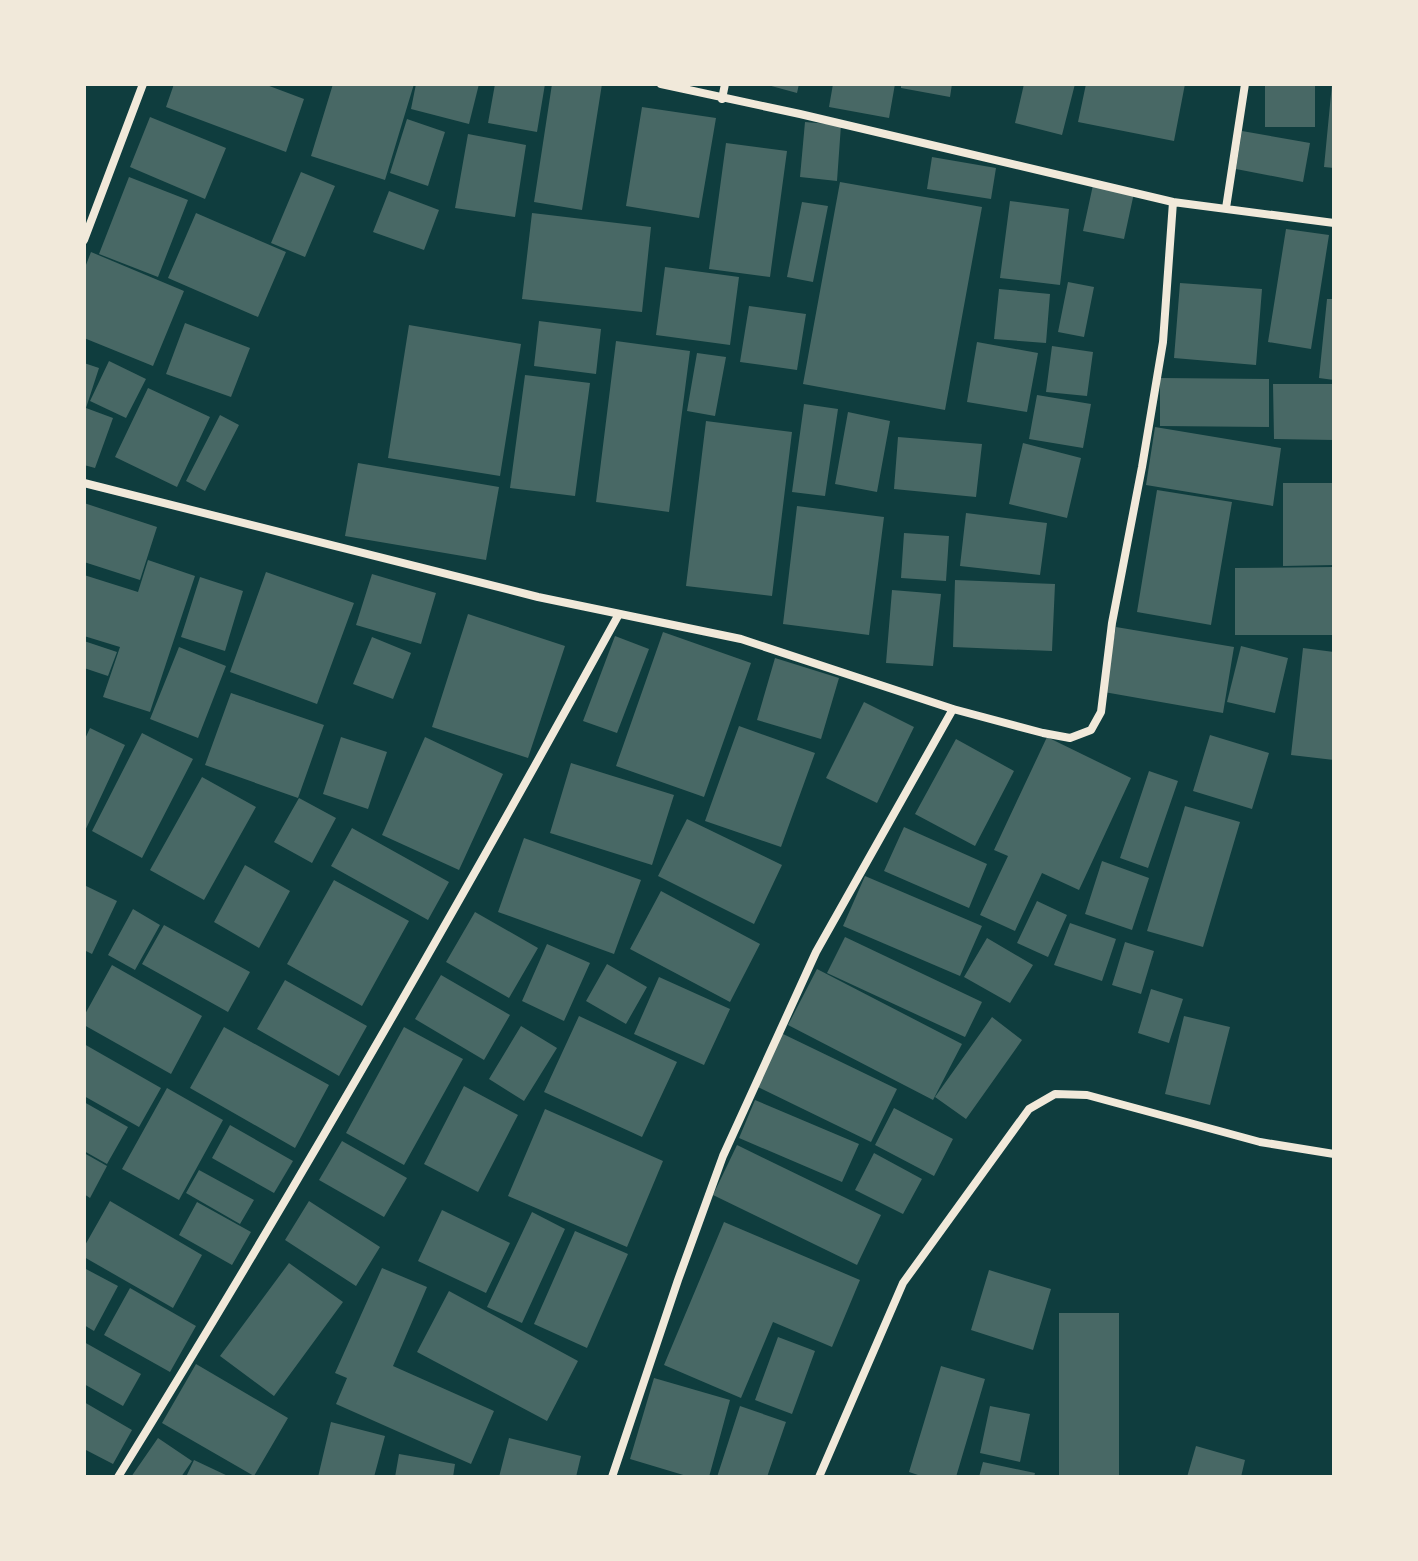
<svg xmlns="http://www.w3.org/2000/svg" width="1418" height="1561" font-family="'Libre Baskerville',serif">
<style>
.building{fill:#486865}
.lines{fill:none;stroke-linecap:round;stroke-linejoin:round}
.minor{stroke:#f1e9da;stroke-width:8}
</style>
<rect width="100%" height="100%" fill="#0f3d3e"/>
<path class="building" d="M174 84H264L304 99 286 152 166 107Z
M333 84H414L385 180 311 156Z
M416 84H479L469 124 411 109Z
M495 84H545L537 132 488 123Z
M552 84H602L582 210 534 202Z
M764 84H799L797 93Z
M833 84H895L889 118 829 107Z
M901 84H952L950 97 901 88Z
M1024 84H1075L1062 135 1015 123Z
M1086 84H1185L1174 141 1078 122Z
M1265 84H1315V127H1265Z
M1332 84H1334V168L1324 167Z
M642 107 716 118 699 218 626 206Z
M150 117 226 148 205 199 130 167Z
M407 119 445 132 428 186 390 173Z
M805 122 841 125 837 181 800 177Z
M1242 131 1310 143 1303 182 1236 169Z
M468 134 526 145 515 217 455 208Z
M726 143 787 151 770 277 709 269Z
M932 157 996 168 991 199 927 189Z
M301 172 335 186 305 257 271 243Z
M129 177 188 200 158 277 99 254Z
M840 182 982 207 945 410 803 384Z
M1093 185 1134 193 1124 239 1083 231Z
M389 191 439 210 424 250 373 232Z
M1010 201 1069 209 1060 285 1000 278Z
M802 202 828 206 813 282 787 277Z
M196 213 286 252 258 317 168 278Z
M532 213 651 227 642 312 522 299Z
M1286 229 1329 235 1311 349 1268 342Z
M91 252 184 291 153 366 84 338V270Z
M665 267 739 277 730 345 656 335Z
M1068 282 1094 287 1084 337 1058 332Z
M1180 283 1262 289 1256 365 1174 358Z
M999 289 1050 294 1046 343 994 339Z
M1327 299H1334V380L1319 378Z
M749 306 806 314 797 370 740 362Z
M539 321 601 329 596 374 534 366Z
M185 323 250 348 231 397 166 374Z
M409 325 521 344 500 476 388 458Z
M616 341 690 351 669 512 596 502Z
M977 342 1038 353 1027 412 967 402Z
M1052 346 1093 352 1087 396 1046 392Z
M697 353 726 357 715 416 687 411Z
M109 361 146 379 126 418 90 401Z
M84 363 99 368 86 408 113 418 95 468 84 465Z
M525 375 590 383 575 496 510 488Z
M1160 378 1269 379V427L1160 426Z
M1273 384H1334V440L1274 439Z
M148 388 210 417 177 487 115 457Z
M1037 395 1091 404 1083 448 1029 439Z
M804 404 838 409 825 496 792 492Z
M848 412 890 421 877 492 835 484Z
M220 415 239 425 205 491 186 481Z
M706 421 792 432 772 596 686 586Z
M1155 427 1281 448 1273 506 1146 485Z
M898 437 982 444 976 497 894 489Z
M1023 443 1081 458 1067 518 1009 504Z
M358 463 499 487 486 560 345 536Z
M1283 483H1334V565L1283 566Z
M1157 490 1232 502 1211 625 1137 612Z
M84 503 157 527 140 580 84 562Z
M797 506 884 517 869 635 783 624Z
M966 513 1047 523 1040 575 960 566Z
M904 533 949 536 946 581 901 578Z
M148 560 195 576 150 712 103 697 120 647 84 636V575L138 592Z
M1334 567V635H1235V568Z
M266 572 354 603 317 704 230 672Z
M372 574 436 593 421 644 356 625Z
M200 577 243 591 225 651 181 637Z
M955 580 1055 584 1052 651 953 647Z
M892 590 941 594 933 666 886 663Z
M468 614 565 646 528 758 432 727Z
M1116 627 1234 647 1223 713 1104 692Z
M663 632 751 663 704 797 616 766Z
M615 636 649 649 617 733 583 721Z
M372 637 411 653 393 699 353 684Z
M84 641 117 652 108 676 84 668Z
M1241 646 1288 658 1275 713 1227 702Z
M179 647 226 666 198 738 150 719Z
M1303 648 1334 652V760L1291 755Z
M775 658 839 678 821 739 757 720Z
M231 693 324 725 298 798 205 765Z
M864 702 914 727 877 803 826 778Z
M739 726 815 753 781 847 705 821Z
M90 728 125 745 84 833V741Z
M142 733 193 759 142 858 92 831Z
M1210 735 1269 753 1252 809 1193 791Z
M341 737 387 752 368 809 323 794Z
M425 737 503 774 459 870 382 835Z
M1047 737 1131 778 1079 890 1042 873 1015 931 980 915 1008 856 994 850Z
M956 739 1014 771 975 846 915 814Z
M571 763 674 795 652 865 550 833Z
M1149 771 1178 781 1148 868 1120 858Z
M202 777 256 807 204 900 150 870Z
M299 798 336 818 312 863 274 842Z
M1185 806 1240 822 1203 947 1147 931Z
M687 819 782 865 754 924 658 876Z
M904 827 987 864 969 908 884 871Z
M352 828 449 882 428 920 331 866Z
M524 838 641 880 614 954 498 912Z
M1102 861 1149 878 1132 930 1085 914Z
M245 865 290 891 259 948 214 922Z
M865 876 982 926 960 976 843 926Z
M334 880 409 921 362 1006 287 964Z
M84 885 117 901 92 954 84 950Z
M661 891 760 944 730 1002 630 949Z
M1037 901 1067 915 1048 957 1017 943Z
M133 909 160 925 135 970 108 955Z
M475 912 538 948 509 998 446 962Z
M1070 923 1116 939 1102 981 1054 965Z
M164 925 250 972 228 1012 142 964Z
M845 937 982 1002 965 1037 827 973Z
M987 938 1033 965 1010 1003 964 977Z
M1125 942 1154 951 1141 994 1112 985Z
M547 944 590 963 564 1021 522 1001Z
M607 964 647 987 626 1024 586 1001Z
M112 965 202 1016 171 1074 84 1025V1016Z
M817 969 962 1044 933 1100 788 1025Z
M441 975 510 1015 484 1060 415 1019Z
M659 977 730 1009 704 1065 634 1034Z
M285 980 367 1026 339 1076 257 1029Z
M1151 989 1183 999 1169 1043 1138 1033Z
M579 1016 677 1062 642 1137 544 1092Z
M1184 1016 1230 1027 1210 1105 1165 1094Z
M992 1017 1022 1040 966 1119 935 1097Z
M521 1026 557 1048 524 1101 489 1079Z
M224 1027 329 1085 295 1148 190 1088Z
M404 1027 463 1059 404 1165 346 1133Z
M781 1033 897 1089 871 1142 756 1086Z
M84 1044 161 1088 139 1127 84 1096Z
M464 1086 518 1115 478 1192 424 1164Z
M167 1088 223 1120 179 1200 122 1169Z
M755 1100 859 1144 842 1182 739 1138Z
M84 1102 128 1127 107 1164 84 1151Z
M894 1108 953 1139 934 1176 875 1145Z
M545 1109 663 1161 627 1247 508 1196Z
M230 1125 293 1161 274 1193 212 1158Z
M342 1141 407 1178 384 1217 319 1180Z
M737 1145 881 1215 857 1265 713 1195Z
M84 1153 107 1166 90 1198 84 1194Z
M874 1153 922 1179 903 1214 855 1190Z
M199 1170 254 1200 240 1224 186 1193Z
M110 1201 202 1255 173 1308 84 1257V1247Z
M309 1201 380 1247 356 1286 285 1240Z
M197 1202 251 1232 232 1265 179 1235Z
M442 1210 510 1243 486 1293 418 1261Z
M532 1212 565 1229 522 1323 487 1307Z
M724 1222 860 1280 832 1347 773 1322 741 1398 664 1365Z
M575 1231 628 1254 587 1348 534 1324Z
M289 1263 343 1302 274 1396 220 1356Z
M84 1268 118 1286 94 1331 84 1325Z
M382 1268 427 1287 393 1366 494 1411 471 1464 336 1404 347 1378 335 1373Z
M989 1270 1051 1289 1033 1350 971 1330Z
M130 1288 196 1326 170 1372 104 1335Z
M449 1291 578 1361 547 1421 417 1352Z
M1059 1313H1119V1477H1059Z
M778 1337 815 1351 792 1414 755 1400Z
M84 1342 141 1374 123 1406 84 1384Z
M196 1364 288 1418 254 1476 162 1423Z
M941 1366 985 1379 956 1477H924L909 1472Z
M654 1378 730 1400 709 1477H690L630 1459Z
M84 1402 132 1430 113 1464 84 1449Z
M740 1406 786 1422 767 1477H717Z
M990 1406 1030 1414 1020 1462 980 1453Z
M331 1422 385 1436 374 1477H318Z
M158 1438 192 1461 181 1477H131Z
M509 1438 581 1456 576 1477H499Z
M1196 1446 1245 1460 1241 1477H1187Z
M399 1454 455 1464 453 1477H395Z
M194 1460 230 1477H186Z
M983 1462 1035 1473 1034 1477H979Z"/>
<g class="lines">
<path class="minor" d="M661 84 800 114 1173 202 1334 223
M722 99 725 84
M1226 208 1245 84
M84 240 143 84
M84 483 538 597 741 639 953 709 1043 733 1070 738 1091 730 1101 712 1112 623 1142 467 1163 342 1173 202
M118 1477C293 1194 459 905 619 614
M612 1477 678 1280 723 1156 816 952 953 709
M819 1477 903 1283 1029 1109 1055 1094 1087 1095 1260 1142 1334 1154"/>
</g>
<rect width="1418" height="1561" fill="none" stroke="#f1e9da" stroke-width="172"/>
</svg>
